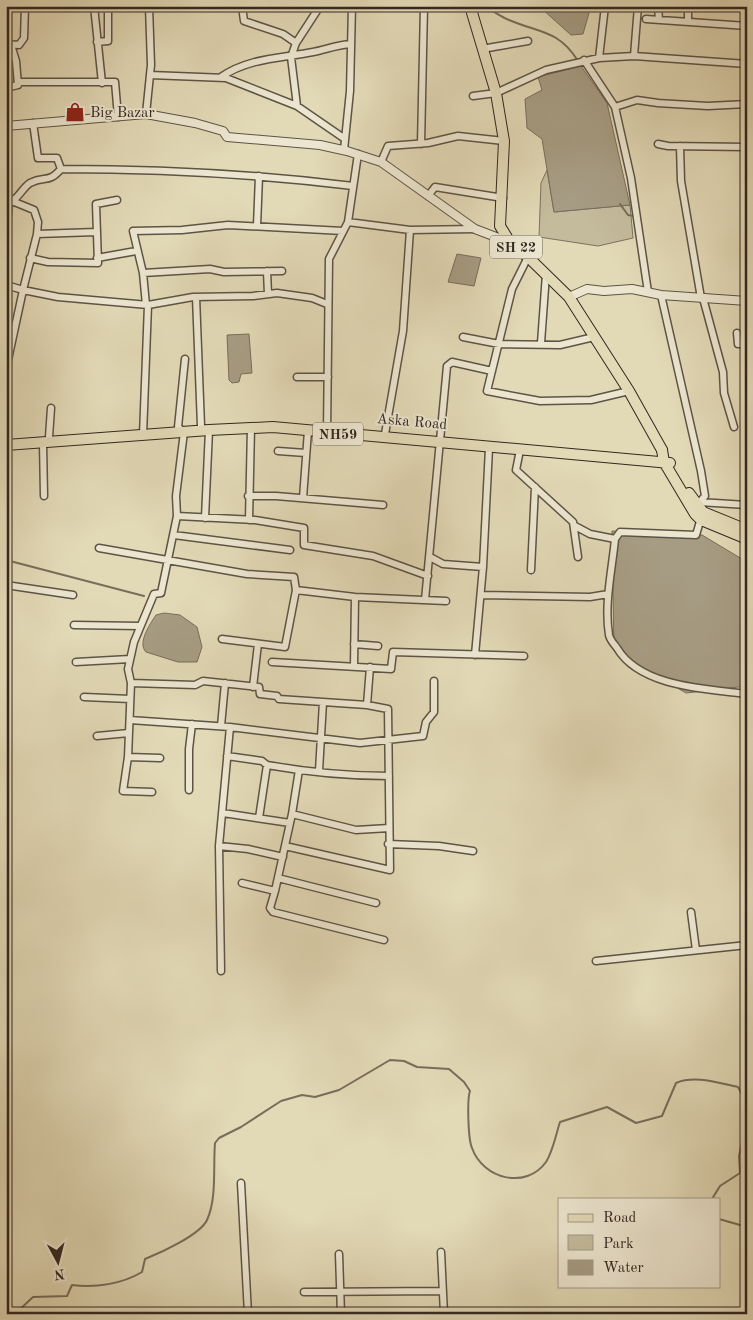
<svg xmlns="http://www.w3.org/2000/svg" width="753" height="1320" font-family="'Old Standard TT',serif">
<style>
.green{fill:#c4bb9c;stroke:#7b715e}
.water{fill:#a69c83;stroke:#786d5b}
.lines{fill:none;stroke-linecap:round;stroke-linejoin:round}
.stream{stroke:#786d5b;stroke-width:2}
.minor-casing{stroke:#5e5446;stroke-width:9}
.tertiary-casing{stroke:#5e5446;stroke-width:10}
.primary-casing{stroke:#322720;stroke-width:12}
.trunk-casing{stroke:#322720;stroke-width:12}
.minor{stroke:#ece6d0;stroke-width:6}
.tertiary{stroke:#ece6d0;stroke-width:8}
.primary{stroke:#e2d9b6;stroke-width:10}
.trunk{stroke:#e2d9b6;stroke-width:10}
.labels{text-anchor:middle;stroke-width:4;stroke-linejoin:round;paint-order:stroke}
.shield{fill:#ece6d0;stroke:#6a6055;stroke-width:1}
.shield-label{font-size:14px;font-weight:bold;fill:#322720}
.poi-label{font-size:15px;fill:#322720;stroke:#ece6d0;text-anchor:start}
.street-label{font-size:15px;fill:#322720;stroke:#ece6d0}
</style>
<rect width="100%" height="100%" fill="#e2d9b6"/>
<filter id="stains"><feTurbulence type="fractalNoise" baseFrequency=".004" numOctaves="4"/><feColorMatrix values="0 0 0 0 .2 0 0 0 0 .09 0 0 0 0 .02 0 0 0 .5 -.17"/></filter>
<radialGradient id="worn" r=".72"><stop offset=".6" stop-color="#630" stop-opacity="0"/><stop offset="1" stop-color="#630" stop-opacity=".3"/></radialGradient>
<path class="green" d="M547 170 554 212 630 205 633 238 598 246 539 237 541 183Z"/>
<path class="water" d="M542 6H591L583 34 571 35 541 8Z
M581 66 607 103 630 205 554 212 542 139 527 128 525 99 542 90 538 77Z
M457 254 481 258 474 286 448 282Z
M249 334 252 373 241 374 239 382 232 383 229 380 227 335Z
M612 531 702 535 747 562V686L686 693 614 651Z
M164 613 180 615 197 627 202 647 197 662H178L146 652C137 643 150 624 156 615Z"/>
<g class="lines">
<path class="stream" d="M485 6C493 11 501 17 509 20 539 33 559 30 578 61
M620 204 628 215 634 216
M6 560 144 596
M712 1199 720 1186 740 1173 739 1156 747 1119
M719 1219 747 1227
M15 1314 33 1297 67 1296 72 1285C96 1288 122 1284 142 1272L145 1259C160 1253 200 1235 207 1220 217 1198 213 1167 215 1143L219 1138 241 1127 281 1101 302 1095 315 1097 339 1090 390 1060 404 1061 417 1067 449 1069 464 1082 470 1091C467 1099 468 1139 472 1148 483 1179 526 1190 546 1162 553 1151 556 1134 560 1122L607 1107 636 1123 662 1116 676 1083C695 1075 718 1083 738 1087L746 1102 747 1110"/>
<defs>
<path id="minor" d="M94 6 102 83
M242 6 244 21 283 34 296 43
M658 6 659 20
M688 6V22
M646 19 747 26
M97 42 108 41V6
M6 44 19 45 24 38 25 6
M11 45 16 61 18 85 19 82H115L118 117
M482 49 528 41
M634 56 638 6
M599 58 605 6
M584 60 615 107 631 178 648 292
M150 75 226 78 297 106 345 139
M221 77C248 58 282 58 313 52 327 49 337 45 351 44
M6 88 18 85
M473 96 496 93 546 70 599 58 634 56 747 64
M657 103 708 106 747 104
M297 106 291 57 296 43 320 6
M615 107 637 100 658 103
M146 114 151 65 149 6
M421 144 424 6
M658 144 668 146 747 147
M680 146 681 181 701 298
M344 150 350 91 352 6
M381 162 388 146 428 143 458 136 504 141
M61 169C159 169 256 174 353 186
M428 196 435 187 503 198
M12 201 34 210 38 222 37 234
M6 203C18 201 21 189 30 183 45 175 48 184 61 169L57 158H38L33 123
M348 222 410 230 475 229
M257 226 259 176
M6 235 9 203
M528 257 512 289 487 391 540 401 591 400 629 391
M30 258 48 262 98 263 96 204 117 200
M97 258 136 251
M267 271 268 294
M143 273 210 269 224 272 282 271
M6 285 23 290 37 234 96 232
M661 295 701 471 705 496 697 505
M196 297 201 426
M703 298 723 372 724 393 734 427
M146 305 143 273 133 231 182 230 228 225 343 231
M737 333 738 344H747
M463 337 499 344 560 345 594 337
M541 343 546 274
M6 369 23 290 58 297 148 305 193 297 253 296 277 293 312 298 327 304
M297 377H328
M327 433 329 259 348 222 358 154
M385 434 403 331 410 230
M143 435 148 305
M49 437 51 408
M43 443 44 496
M520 450 516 470 573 522 578 557
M278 451 306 453
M248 496H276L383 505
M303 498 308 431
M699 502 747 505
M177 516 255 520 304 528V545L373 556 428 576
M205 518 209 430
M701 518 696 535 620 532 615 539C612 570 604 604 609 635 610 640 614 644 617 648 640 687 706 689 747 694
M249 520 251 427
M575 526 590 534 615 539
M174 535 290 550
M99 548 247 574 294 577 296 590 355 597 446 601
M430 557 443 564 483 567
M531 570 535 487
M6 585 73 595
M481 595 590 597 608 594
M425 600 447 366 452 362 492 371
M74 625 140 626
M222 639 285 647 296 590
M354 644 378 646
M475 655 483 567 489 448
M76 662 130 659
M272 662 391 669 393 652 524 656
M354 666 355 597
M131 683 195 685 203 681 259 687 260 694 277 696 279 699 367 705 388 709 390 870 285 846
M253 687 258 644
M84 697 130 699
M367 705 370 667
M130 720 230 727 360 743 423 736 426 722 434 712V681
M221 726 225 683
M97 736 129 733
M227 756 262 761 267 765C307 772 348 776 389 776
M128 757 160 758
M319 771 323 702
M189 790V749L192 724
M152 792 123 791 128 757 131 683 128 669 134 642 154 594 161 593 177 516 176 496 184 432 178 427 185 359
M223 813 290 823
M292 814 356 830 389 828
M259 818 267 765
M388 844 439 846 473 851
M219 846 248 849 283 857
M278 878 376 903
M242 883 275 891 270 908 273 912 384 940
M275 891 292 814 299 770
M691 912 696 950
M596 961 747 945
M221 971 219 846 230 727
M241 1183 248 1314
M441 1252 444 1314
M339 1254 341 1314
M304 1292 443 1291"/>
<path id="tertiary" d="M6 126 146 114 195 123 223 131 227 137 320 145 347 151 381 162 475 229 509 242
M569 297 587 289 604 291 632 289 661 295 747 301"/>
<path id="primary" d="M470 6 496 93 504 141 500 226 511 244 528 257 569 297 629 391 662 450"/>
<path id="trunk" d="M6 445 209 430 273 427 670 463
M662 450 664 462 695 514 701 520 747 539
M689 493 703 512 747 530"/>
</defs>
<use href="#minor" class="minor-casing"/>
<use href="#tertiary" class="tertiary-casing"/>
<use href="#primary" class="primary-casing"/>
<use href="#trunk" class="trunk-casing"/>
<use href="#minor" class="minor"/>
<use href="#tertiary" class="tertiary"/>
<use href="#primary" class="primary"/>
<use href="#trunk" class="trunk"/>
</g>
<defs>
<symbol id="shop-bare" viewBox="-9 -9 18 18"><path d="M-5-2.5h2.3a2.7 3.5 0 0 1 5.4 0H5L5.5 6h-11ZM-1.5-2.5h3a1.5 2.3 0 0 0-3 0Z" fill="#8f2418" stroke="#ece6d0" stroke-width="2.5" paint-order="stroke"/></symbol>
</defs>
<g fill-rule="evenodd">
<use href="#shop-bare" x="61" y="98" width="28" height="28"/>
</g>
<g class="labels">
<g class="shield">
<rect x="490" y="235.5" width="52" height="23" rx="4"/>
<rect x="313" y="422.5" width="50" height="23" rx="4"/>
</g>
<g class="shield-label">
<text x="516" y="252">SH 22</text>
<text x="338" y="439">NH59</text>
</g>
<g class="poi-label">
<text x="90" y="117">Big Bazar</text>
</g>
<g class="street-label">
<text transform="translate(412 421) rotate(5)" y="5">Aska Road</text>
</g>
</g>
<rect width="753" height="1320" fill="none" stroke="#e2d9b6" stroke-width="25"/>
<rect x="8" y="8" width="738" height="1305" fill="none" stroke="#322720" stroke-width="2.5"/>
<rect x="12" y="12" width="728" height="1295" fill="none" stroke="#322720"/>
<rect x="558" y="1198" width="162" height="90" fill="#ece6d0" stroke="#a29a8a"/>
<rect x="568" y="1214" width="25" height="8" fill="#e2d9b6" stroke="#a29a8a"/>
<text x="603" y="1222" font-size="15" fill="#322720">Road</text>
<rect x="568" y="1235" width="25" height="15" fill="#c4bb9c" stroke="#a29a8a"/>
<text x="603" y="1248" font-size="15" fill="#322720">Park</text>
<rect x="568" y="1260" width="25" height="15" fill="#a69c83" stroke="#a29a8a"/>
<text x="603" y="1272" font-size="15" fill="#322720">Water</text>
<g transform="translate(58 1262) rotate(173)" stroke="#ece6d0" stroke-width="4" paint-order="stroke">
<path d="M0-4L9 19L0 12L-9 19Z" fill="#322720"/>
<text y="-8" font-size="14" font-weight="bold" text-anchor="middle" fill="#322720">N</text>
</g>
<rect width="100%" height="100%" filter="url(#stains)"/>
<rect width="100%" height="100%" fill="url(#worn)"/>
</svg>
